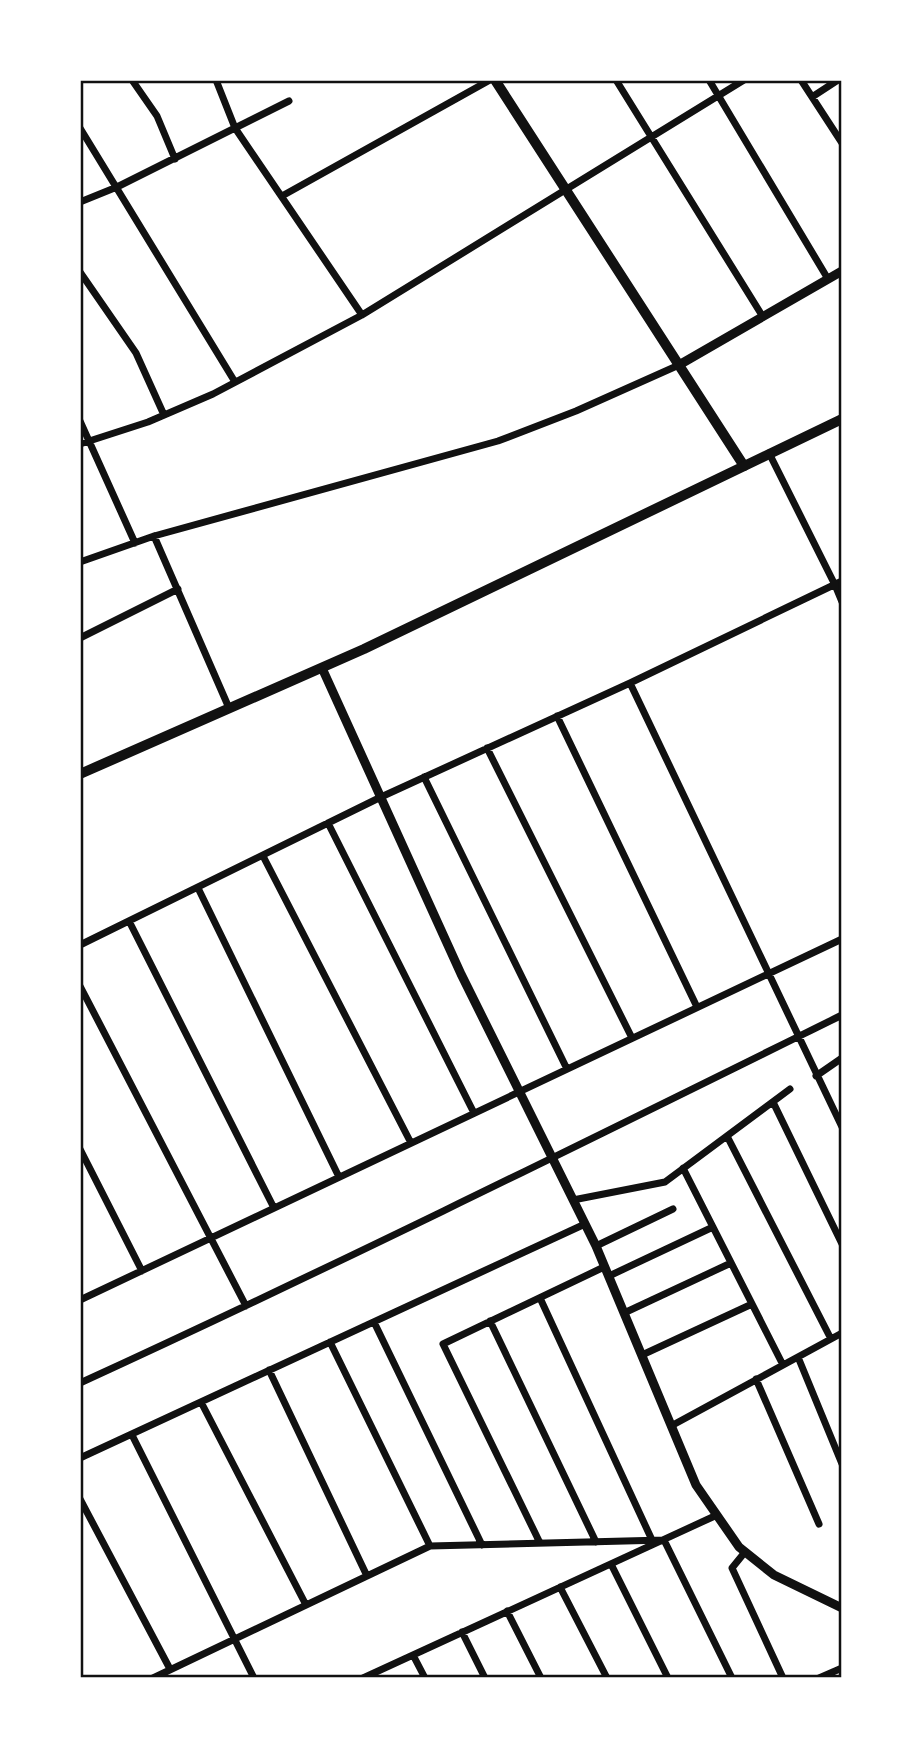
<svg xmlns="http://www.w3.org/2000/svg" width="922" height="1758" font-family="Bitter,serif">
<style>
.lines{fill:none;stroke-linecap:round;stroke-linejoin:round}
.minor{stroke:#111;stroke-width:7}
.tertiary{stroke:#111;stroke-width:9}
.secondary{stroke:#111;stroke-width:10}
.primary{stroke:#111;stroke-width:10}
.neatline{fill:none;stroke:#111;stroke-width:2.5}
</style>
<rect width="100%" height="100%" fill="#fff"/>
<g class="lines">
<path class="minor" d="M132 80 157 116 175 159
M216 80 235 128 362 315
M616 80 763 317
M709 80 828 279
M801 80 842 143
M812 97 838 80
M80 128 235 382
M282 196 490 80
M80 202 117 187 289 101
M80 272 136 353 164 415
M80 421 135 543
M80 444 148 422 213 394 362 315 744 80
M769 453 835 585 842 602
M154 536 229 708
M80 562 154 536 498 441 576 411 679 365
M80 638 178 589
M630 683 842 1127
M557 716 697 1007
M487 748 632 1038
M424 777 567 1069
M328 823 474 1113
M263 856 411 1143
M198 888 339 1177
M129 921 274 1208
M80 945 381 797 630 683 842 581
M80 986 246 1306
M816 1076 842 1058
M773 1102 842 1244
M727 1136 831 1339
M80 1149 142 1271
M683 1168 783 1365
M573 1200 665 1182 790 1089
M596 1246 673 1209
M609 1276 713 1227
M540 1298 652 1540
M80 1300 842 939
M624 1313 731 1263
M490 1321 596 1542
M374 1322 482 1545
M330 1342 430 1546
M642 1355 752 1304
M798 1357 842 1464
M269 1370 367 1576
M756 1379 819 1524
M80 1383C337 1265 589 1140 842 1015
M201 1402 306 1605
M671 1426 842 1333
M132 1435 254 1678
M80 1458 585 1224
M80 1499 170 1669
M540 1543 443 1344 604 1267
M745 1552 732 1568 783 1678
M611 1564 668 1678
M560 1587 607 1678
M507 1611 541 1678
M462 1632 485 1678
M413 1655 425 1678
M153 1678 430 1546 664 1540 732 1678
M363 1678 717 1515
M819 1678 842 1668"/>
<path class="tertiary" d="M679 365 842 271
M322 668 461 974 596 1246 696 1485 739 1547 774 1575 842 1608"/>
<path class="secondary" d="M495 80 744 466"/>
<path class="primary" d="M80 774 364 649 842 419"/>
</g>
<rect width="922" height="1758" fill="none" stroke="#ffffff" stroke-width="164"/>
<rect x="82" y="82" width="758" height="1594" class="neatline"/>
</svg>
